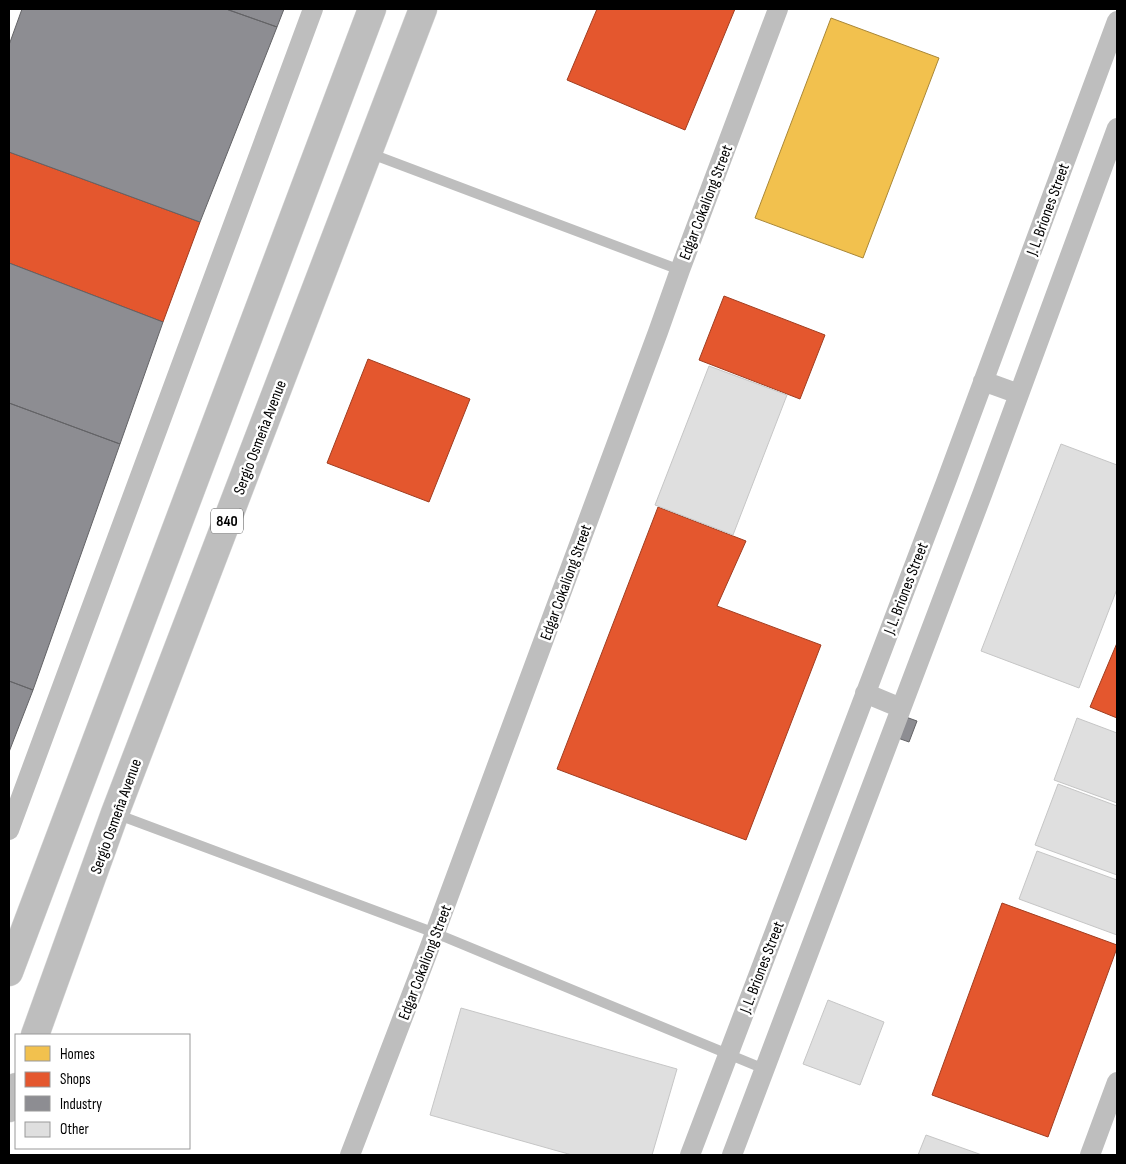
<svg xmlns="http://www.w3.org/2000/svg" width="1126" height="1164" font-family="'Sofia Sans Condensed',sans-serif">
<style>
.homes{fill:#f2c14e;stroke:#a98737}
.shops{fill:#e4572e;stroke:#a03d20}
.industry{fill:#8d8d92;stroke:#636366}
.building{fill:#dfdfdf;stroke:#c6c6c6}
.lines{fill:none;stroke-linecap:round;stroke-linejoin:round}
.highway-casing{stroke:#dbdbdb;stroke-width:29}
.lane{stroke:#bebebe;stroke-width:10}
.street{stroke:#bebebe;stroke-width:20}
.highway{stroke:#bebebe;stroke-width:28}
.labels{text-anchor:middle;stroke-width:5;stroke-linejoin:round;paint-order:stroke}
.shield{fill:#fff;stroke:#4c4c4c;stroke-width:1}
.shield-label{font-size:15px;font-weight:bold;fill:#000}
.street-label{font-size:16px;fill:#000;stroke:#fff}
</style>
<rect width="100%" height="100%" fill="#fff"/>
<path class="homes" d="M831 18 939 58 863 258 755 218Z"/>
<path class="shops" d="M597 9H735L685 130 567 80Z
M9 152 200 222 163 322 9 263Z
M724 296 825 335 800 399 699 360Z
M368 359 470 399 429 502 327 463Z
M658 507 746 541 717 606 821 645 746 840 557 769Z
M1117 643V718L1090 707Z
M1002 903 1117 945V948L1048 1137 932 1095Z"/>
<path class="industry" d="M22 9H226L277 27 200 222 9 152V45Z
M226 9H284L277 27Z
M9 263 163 322 120 444 9 403Z
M9 403 120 444 33 690 9 681Z
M9 681 33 690 9 752Z
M903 716 917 721 909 742 895 737Z"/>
<path class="building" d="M709 366 787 395 733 535 655 505Z
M1061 444 1117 465V589L1079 688 981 651Z
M1077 718 1117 733V803L1054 780Z
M1058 784 1117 806V875L1035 845Z
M1037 851 1117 880V935L1019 899Z
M828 1000 884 1022 860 1085 803 1064Z
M461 1008 677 1069 652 1155H572L430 1115Z
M926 1135 982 1155H918Z"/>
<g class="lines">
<defs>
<path id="highway" d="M9 972 372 9
M35 1035 115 813 423 9
M9 1108 16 1087"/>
</defs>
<use href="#highway" class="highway-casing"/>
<path class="lane" d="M369 153 680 270
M116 814 435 933 764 1069"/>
<path class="street" d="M983 381 1019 394
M865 693 901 708
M9 830 313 9
M350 1155 429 949 658 332 680 270 778 9
M690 1155 946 482 1117 21
M732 1155 983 492 1117 128
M1090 1155 1117 1082"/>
<use href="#highway" class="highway"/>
</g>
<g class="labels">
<rect class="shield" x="211" y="508.5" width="32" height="25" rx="4"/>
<g class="shield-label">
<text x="227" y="526">840</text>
</g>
<g class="street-label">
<text transform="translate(705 202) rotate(-69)" y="6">Edgar Cokaliong Street</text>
<text transform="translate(1047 209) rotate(-70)" y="6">J. L. Briones Street</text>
<text transform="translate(259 437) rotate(-69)" y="6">Sergio Osmeña Avenue</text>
<text transform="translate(565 582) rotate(-70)" y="6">Edgar Cokaliong Street</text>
<text transform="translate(905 588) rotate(-69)" y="6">J. L. Briones Street</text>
<text transform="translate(115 816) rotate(-70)" y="6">Sergio Osmeña Avenue</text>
<text transform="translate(424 962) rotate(-69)" y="6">Edgar Cokaliong Street</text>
<text transform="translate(761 967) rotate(-69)" y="6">J. L. Briones Street</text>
</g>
</g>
<rect width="1126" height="1164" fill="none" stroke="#000000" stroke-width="20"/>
<rect x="15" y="1034" width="175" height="115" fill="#ffffff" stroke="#999999"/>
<rect x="25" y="1046" width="25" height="15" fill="#f2c14e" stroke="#999999"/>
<text x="60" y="1059" font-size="15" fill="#000000">Homes</text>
<rect x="25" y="1072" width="25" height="15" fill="#e4572e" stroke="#999999"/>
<text x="60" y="1084" font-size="15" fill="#000000">Shops</text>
<rect x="25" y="1096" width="25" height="15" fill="#8d8d92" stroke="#999999"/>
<text x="60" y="1109" font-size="15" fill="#000000">Industry</text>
<rect x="25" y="1122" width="25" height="15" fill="#dfdfdf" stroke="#999999"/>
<text x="60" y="1134" font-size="15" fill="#000000">Other</text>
</svg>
